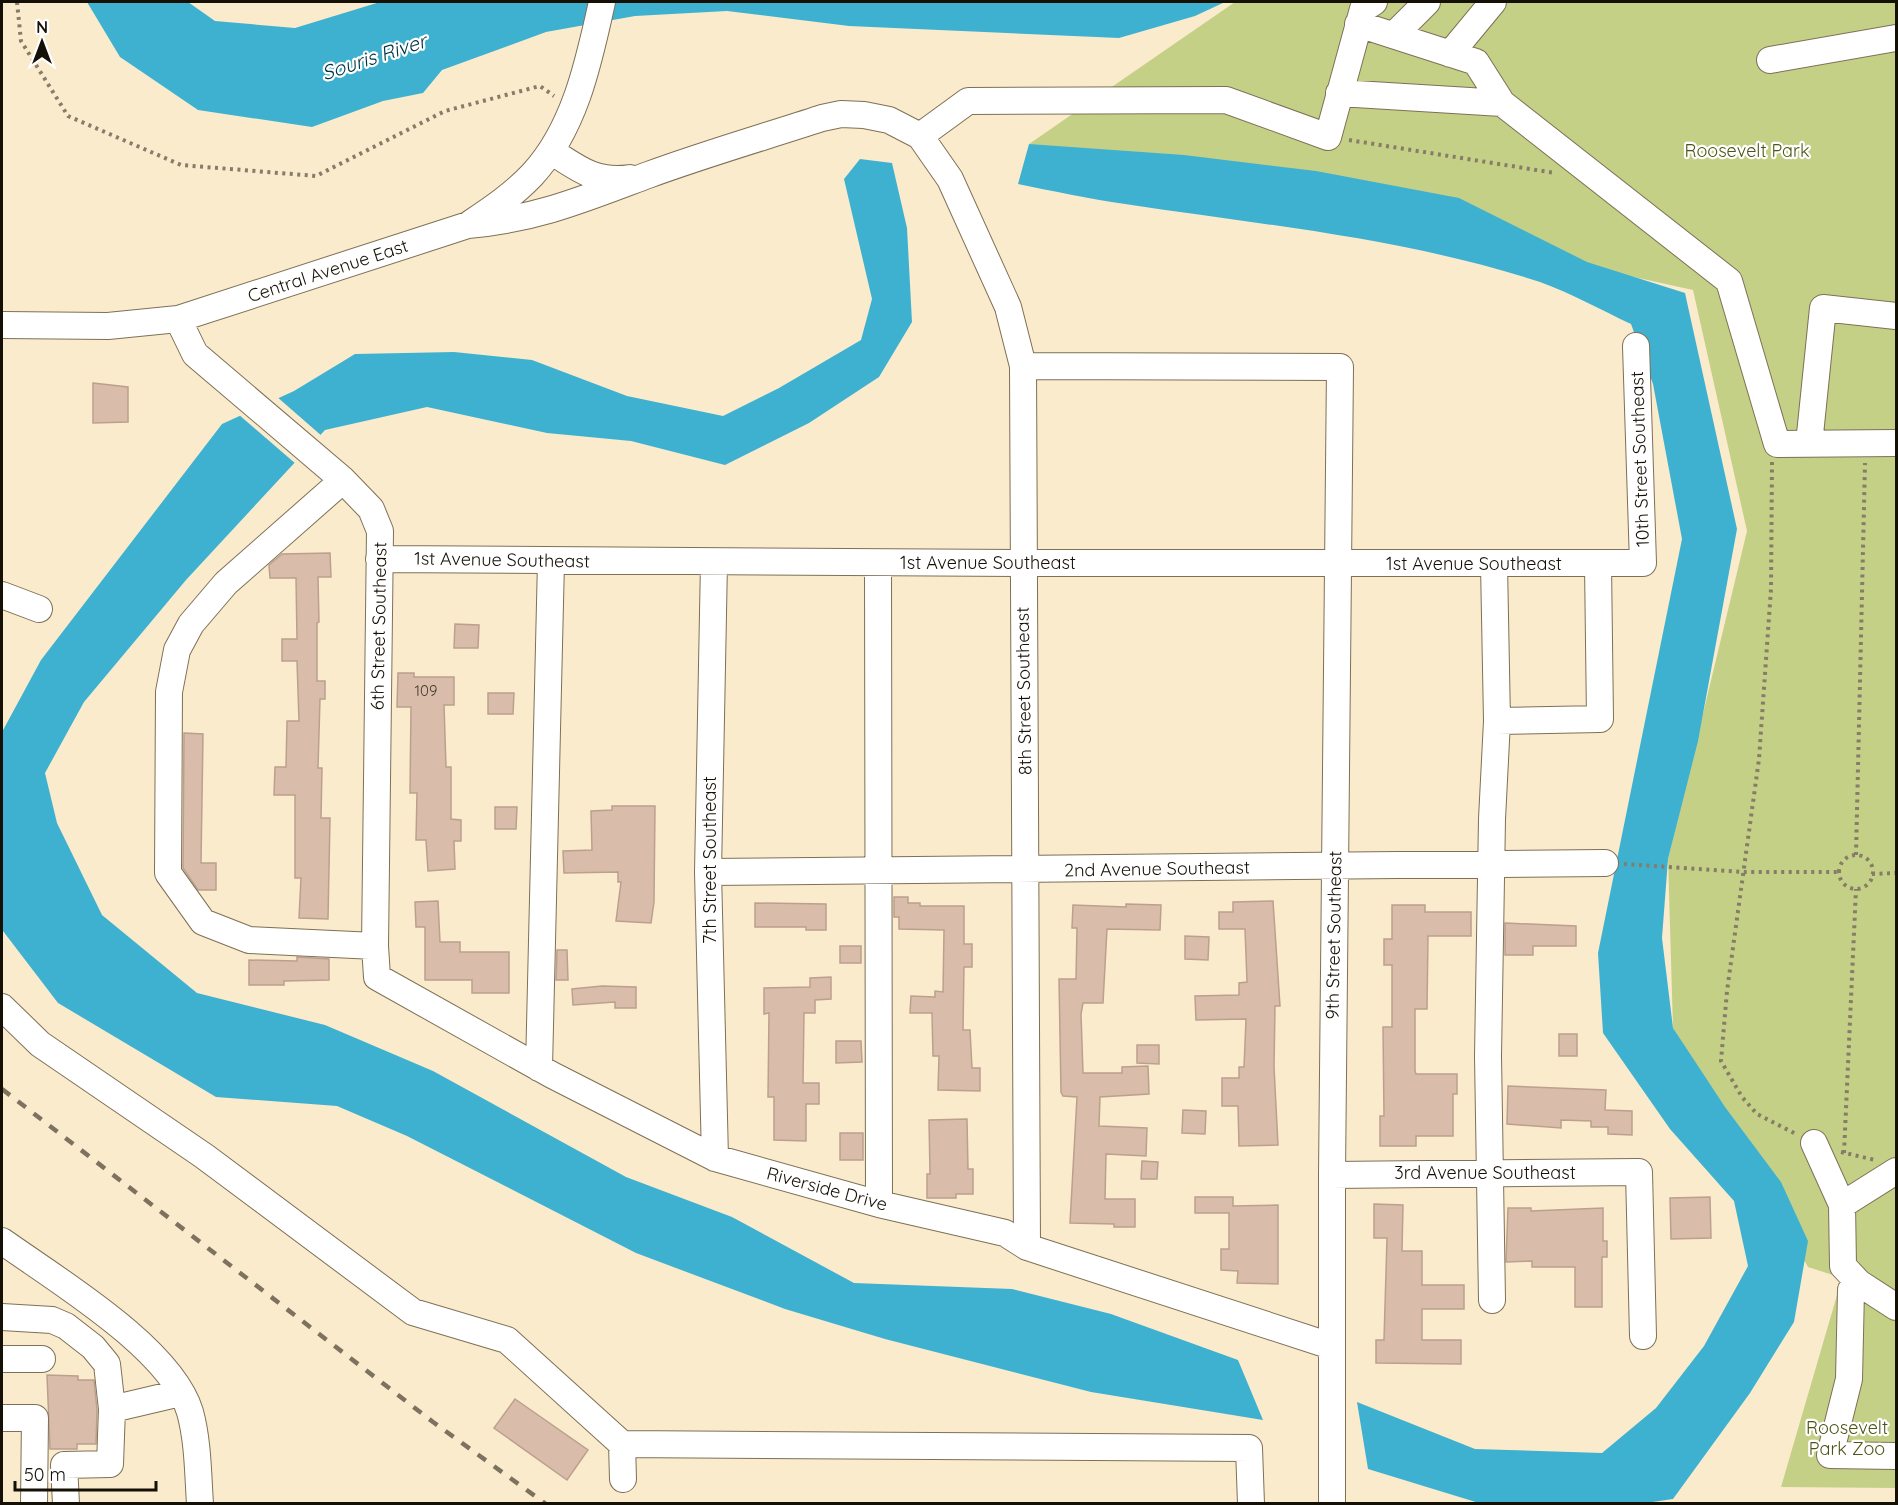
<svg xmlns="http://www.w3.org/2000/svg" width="1898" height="1505" font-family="Quicksand,sans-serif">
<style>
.green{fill:#c5d087}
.water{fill:#3fb1d0}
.pier{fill:#faebcd}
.building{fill:#d9bcaa;stroke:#bca08e;stroke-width:1.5}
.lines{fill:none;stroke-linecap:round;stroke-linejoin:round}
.minor-casing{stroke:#7e7056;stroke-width:28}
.path{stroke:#867c68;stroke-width:4;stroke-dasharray:3 4.5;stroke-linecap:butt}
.minor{stroke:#fff;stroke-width:26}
.rail{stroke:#7c725f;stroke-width:4.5;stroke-dasharray:10 10;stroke-linecap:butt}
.labels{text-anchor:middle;stroke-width:4.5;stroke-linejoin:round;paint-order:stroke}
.number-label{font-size:15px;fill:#463b2f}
.park-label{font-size:18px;fill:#4e5416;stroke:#fff}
.street-label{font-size:18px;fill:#151006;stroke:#fff}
.water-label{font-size:20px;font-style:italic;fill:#003441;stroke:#fff}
</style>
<rect width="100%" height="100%" fill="#faebcd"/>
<path class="green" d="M1235 2H1896V1488L1781 1487 1842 1278 1808 1267 1673 1028 1668 859 1747 531 1693 290 1029 144Z"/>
<path class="water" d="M87 2H188L215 21 295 28 380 2H1225L1195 16 1119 38 849 26 727 11 635 16 546 32 442 70 423 93 383 101 312 127 198 110 120 57Z
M1029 144 1184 155 1316 171 1459 198 1587 262 1685 293 1737 529 1698 741 1668 859 1662 938 1673 1028 1725 1107 1781 1182 1808 1241 1794 1322 1750 1393 1673 1499 1639 1504 1479 1503 1368 1469 1357 1402 1475 1449 1602 1453 1656 1408 1704 1346 1748 1266 1734 1201 1670 1129 1603 1033 1598 953 1682 539 1653 384 1631 324C1601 310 1571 293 1540 282 1405 238 1264 225 1125 204 1089 199 1053 191 1018 184Z
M860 159 892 163 907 228 912 322 879 377 809 423 725 465 631 441 547 433 427 407 325 430 186 580 84 702 45 773 57 823 102 915 197 993 325 1025 433 1071 626 1177 732 1217 854 1283 1012 1289 1111 1314 1238 1360 1263 1420 1091 1392 885 1339 785 1309 636 1253 407 1136 337 1106 216 1097 58 1003 3 931 2 732 41 660 222 424 294 391 355 354 454 352 532 360 627 396 723 416 779 388 861 340 872 299 844 179Z"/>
<path class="pier" d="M276 396 323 437 296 464 238 414Z"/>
<path class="building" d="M93 383 128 387V422L93 423Z
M330 553 331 577H318L319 622 317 623V681H325V699H320L318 768H322L321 818H330L328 919 299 918 301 878H295V795H274L275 767H286L287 721H299L297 661H282V639H297L296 578H270L269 565 282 554Z
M455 624 479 625 478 648H454Z
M398 673H414V677H454V705H444L446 767H451V819L461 820V841H454L455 869 428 871 426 840H416L417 793H410L411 707H397Z
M488 693H514L513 714H488Z
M184 733 203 734 201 863H216V890H198L183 868Z
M612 806H655L654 902 651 923 616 921 621 882H618V872L564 873 563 851 592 850 591 811 612 810Z
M495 807H517L516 829H495Z
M894 897H908V903H920V906H964V944H972V967H964L963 1030H970L972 1068H980V1091L938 1090 939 1056H933L932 1013H910L911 996 935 997V991L943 992 944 930 899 929V917H894Z
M438 901 440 942H460V952H509V993H472V980H425V927H416L415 902Z
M1273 901 1280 1006H1275L1274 1067 1278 1145 1239 1146 1238 1106H1222V1078H1239V1067H1244L1246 1019 1196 1020 1195 996 1239 995V983L1247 982 1245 929H1219V912H1233V902Z
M755 903 826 904V930H806V927H755Z
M1126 904 1161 905 1160 930 1107 929 1103 1003H1083L1081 1014 1083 1073H1122V1067L1148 1066 1149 1094 1100 1097 1099 1126 1147 1128 1146 1156 1106 1154 1105 1199H1135V1227H1114V1224L1070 1223 1077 1097 1063 1096 1061 1092 1059 979H1076L1077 928H1072L1073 905 1126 907Z
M1392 905H1425V912H1471V936H1428L1427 1009H1415V1071L1416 1074H1457V1094H1453V1136H1416V1146H1380V1116H1384L1383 1027H1392V965H1384V939H1392Z
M1505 923 1576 926V946H1533V955H1505Z
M1185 936 1209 937 1208 960 1185 959Z
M840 946H861V963H840Z
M557 950H567L568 980H556Z
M297 957 329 959V980L284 981V985H249V960L297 961Z
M831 977V999L815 1000V1013H804L803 1083H819V1104H806V1141L774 1140V1097H768L769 1013 764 1014V988L810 987V978Z
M602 986 636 987V1008H615V1002L573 1005 572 989Z
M1559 1034H1577V1056H1559Z
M836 1041H861L862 1062 836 1063Z
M1137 1045H1159V1064L1137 1063Z
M1508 1086 1606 1090 1605 1110 1632 1111V1135L1608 1134V1127H1591V1121L1561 1120V1128L1507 1124Z
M1183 1110 1206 1111 1205 1134 1182 1133Z
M967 1119 968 1169H973V1194H956V1198H927V1174H930L929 1120Z
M840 1133H863V1160H840Z
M1142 1161 1158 1162 1157 1179H1141Z
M1195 1197H1233V1206L1278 1205V1284L1237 1283 1238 1271 1221 1270V1249H1229V1213H1195Z
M1710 1197 1711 1238 1671 1239 1670 1198Z
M1374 1204 1403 1205 1402 1251H1422V1285H1464V1309H1422V1340H1461V1364L1376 1363V1340H1384L1387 1238H1374Z
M1508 1208H1531V1211L1603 1208V1241H1607V1257H1602V1307H1575V1267H1532V1261L1506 1262Z
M47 1375 78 1376V1380H94L97 1410 96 1444H77V1449H50Z
M515 1399 588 1450 567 1480 494 1428Z"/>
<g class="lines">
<defs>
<path id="minor" d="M1358 24 1476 62 1502 103 1729 281 1777 444 1896 443
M1394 35 1427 2
M1450 54 1493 2
M1770 60 1896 38
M1339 93 1502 103
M920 136 968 101 1226 100 1328 137 1363 9 1374 2
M551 151C579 169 595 183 630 178
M471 223C492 209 514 194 532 175 575 129 589 61 602 2
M178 319 195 354 343 480 371 509 380 531 375 946 377 977 552 1075 715 1158 879 1204 1005 1233 1027 1247 1331 1346
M2 325 108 326 178 319 468 225C537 219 584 199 648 175 705 154 764 137 822 118L841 114 864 115 889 120 920 136 950 179 1008 307 1023 366 1027 1247
M1023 366 1340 367 1332 1175V1504
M1809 444 1823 308 1896 316
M343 480 226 583 191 624 177 650 169 692 168 873 203 922 249 940 375 946
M379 559 1022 563H1643L1636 346
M714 562 708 872 715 1158
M878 563 879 1204
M2 595 39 609
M1497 721 1600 719 1598 564
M708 872 1605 863
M2 1007 40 1044 204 1156 413 1312 507 1340 622 1444 623 1479
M539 1068 551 561
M1814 1143 1842 1205
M1332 1175 1639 1172 1643 1336
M2 1241C55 1279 171 1348 190 1412 198 1441 198 1474 200 1504
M1859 1283 1843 1266 1842 1205 1896 1171
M1492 1300 1488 1056 1492 819 1497 721 1494 564
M1896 1307 1859 1283 1851 1290 1849 1379 1830 1455 1896 1456
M2 1317 52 1320 66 1326 93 1347 107 1364 112 1409
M2 1359H42
M2 1418H35L34 1504
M622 1444 1249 1448 1251 1504
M66 1504 64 1465 110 1464 112 1409 180 1393"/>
</defs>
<use href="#minor" class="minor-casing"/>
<path class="path" d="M17 2 21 41 68 116 181 165 316 176 445 111 540 86 554 96
M1349 140 1555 173
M1772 462 1771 589 1759 759 1727 991 1721 1061 1742 1097 1757 1114 1796 1134
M1856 855 1865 463
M1839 872a17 17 0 1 1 34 0a17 17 0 1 1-34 0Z
M1624 864 1744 872H1839
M1872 874 1896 873
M1841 1152 1875 1160
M1844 1153 1856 889"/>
<use href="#minor" class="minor"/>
<path class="rail" d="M2 1089 433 1422 546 1504"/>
</g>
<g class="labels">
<g class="number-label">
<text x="426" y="696">109</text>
</g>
<g class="park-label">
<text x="1747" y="157">Roosevelt Park</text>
<text x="1847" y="1434">Roosevelt<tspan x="1847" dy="21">Park Zoo</tspan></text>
</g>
<g class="street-label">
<text transform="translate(328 271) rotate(-18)" y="6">Central Avenue East</text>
<text transform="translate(1640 459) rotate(-92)" y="6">10th Street Southeast</text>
<text transform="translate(502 560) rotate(1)" y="6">1st Avenue Southeast</text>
<text x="988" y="569">1st Avenue Southeast</text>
<text x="1474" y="570">1st Avenue Southeast</text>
<text transform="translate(379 626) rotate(-89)" y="6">6th Street Southeast</text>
<text transform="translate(1024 691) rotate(-91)" y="6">8th Street Southeast</text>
<text transform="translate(710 860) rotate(-90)" y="6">7th Street Southeast</text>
<text transform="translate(1157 869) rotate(-1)" y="6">2nd Avenue Southeast</text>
<text transform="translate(1334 935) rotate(-89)" y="6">9th Street Southeast</text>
<text x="1485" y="1179">3rd Avenue Southeast</text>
<text transform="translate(827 1189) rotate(15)" y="6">Riverside Drive</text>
</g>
<g class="water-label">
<text transform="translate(374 57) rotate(-18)" y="7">Souris River</text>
</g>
</g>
<rect width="1898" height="1505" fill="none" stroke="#151006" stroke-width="6"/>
<g transform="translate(42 42)" stroke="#ffffff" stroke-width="4.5" paint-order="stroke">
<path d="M0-4.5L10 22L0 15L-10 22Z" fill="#151006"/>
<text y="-9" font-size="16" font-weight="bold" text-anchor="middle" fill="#151006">N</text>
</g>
<path d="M15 1481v9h141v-9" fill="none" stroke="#151006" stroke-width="3"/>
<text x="24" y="1481" font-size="18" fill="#151006" stroke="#ffffff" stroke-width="4.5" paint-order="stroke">50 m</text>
</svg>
